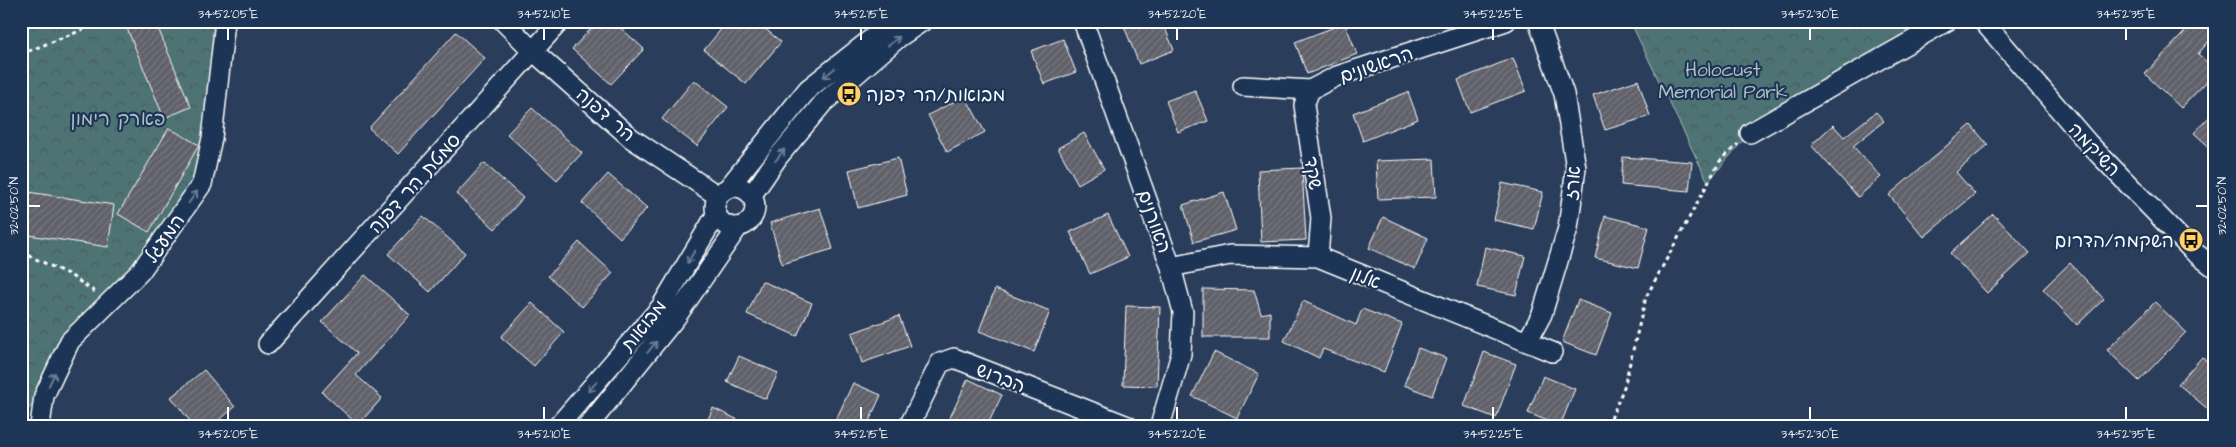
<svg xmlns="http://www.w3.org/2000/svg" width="2236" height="447" font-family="'Architects Daughter','Playpen Sans Hebrew',sans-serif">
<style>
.park{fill:url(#park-crowns);stroke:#a6b9ba}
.building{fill:url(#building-hatch);stroke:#fff}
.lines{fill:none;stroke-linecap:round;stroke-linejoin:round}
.minor-casing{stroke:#fff;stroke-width:22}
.path{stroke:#fff;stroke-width:3;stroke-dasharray:4 4;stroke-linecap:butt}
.minor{stroke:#1d3557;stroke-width:19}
.oneway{stroke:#6c7c92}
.ticks{fill:none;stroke:#fff;stroke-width:2}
.labels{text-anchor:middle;stroke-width:4.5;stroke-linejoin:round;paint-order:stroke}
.street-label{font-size:19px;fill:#fff;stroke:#1d3557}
.park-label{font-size:19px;fill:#afc0c0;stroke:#1d3557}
.poi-label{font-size:19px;fill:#fff;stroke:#1d3557;text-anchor:start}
.neatline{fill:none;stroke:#fff;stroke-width:2}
.ticks-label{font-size:12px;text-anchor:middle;fill:#fff}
</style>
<defs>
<pattern id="park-crowns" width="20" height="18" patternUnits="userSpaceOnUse" patternTransform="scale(1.25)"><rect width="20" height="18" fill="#4e7374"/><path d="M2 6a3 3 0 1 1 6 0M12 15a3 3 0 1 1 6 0" fill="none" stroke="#4d5a5a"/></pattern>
<pattern id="building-hatch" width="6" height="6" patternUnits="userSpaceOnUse" patternTransform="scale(1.25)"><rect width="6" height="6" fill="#5f6069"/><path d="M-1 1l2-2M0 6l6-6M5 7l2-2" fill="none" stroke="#777880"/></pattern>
</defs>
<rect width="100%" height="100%" fill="#2a3e5b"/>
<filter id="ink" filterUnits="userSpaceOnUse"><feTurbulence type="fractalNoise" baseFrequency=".02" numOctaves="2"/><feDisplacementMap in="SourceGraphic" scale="10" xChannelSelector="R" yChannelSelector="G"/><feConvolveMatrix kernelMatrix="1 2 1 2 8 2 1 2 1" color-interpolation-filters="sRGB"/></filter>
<g filter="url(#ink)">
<path class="park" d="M21 21H225L202 184 109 302 28 410H21Z
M1630 21H1947L1750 132 1708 182Z"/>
<path class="building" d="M137 21H155L191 107 164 118 126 26Z
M598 21H613L644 49 611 84 572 49Z
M728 21H756L781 42 746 84 704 50Z
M1122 21H1162L1174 50 1139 64Z
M2195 21H2201L2215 34 2198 54 2215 69V73L2181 108 2145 74Z
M1345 23 1357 54 1307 74 1295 42Z
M456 32 485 58 398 154 369 128Z
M1063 39 1076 72 1044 84 1031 51Z
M1513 58 1526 91 1470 112 1458 80Z
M694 80 728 107 697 146 662 119Z
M1638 80 1650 116 1605 130 1593 95Z
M1195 90 1208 121 1178 132 1166 101Z
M1408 92 1418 119 1363 141 1353 113Z
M965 96 985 132 947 152 928 115Z
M532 108 582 153 557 180 507 134Z
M2215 111V152L2194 133Z
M1876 112 1884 121 1853 146 1881 177 1858 197 1811 145 1833 125 1844 137Z
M1971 125 1988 145 1956 172 1975 194 1924 237 1889 195Z
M169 128 199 145 149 232 118 214Z
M1084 133 1104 169 1078 184 1058 148Z
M1623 157 1692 162 1689 191 1621 185Z
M898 158 907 195 858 208 849 170Z
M1434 159 1436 197 1378 199 1376 161Z
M484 163 523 198 495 229 456 194Z
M1302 168 1306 240 1261 242 1258 170Z
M608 174 647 208 620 238 582 203Z
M1502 183 1543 192 1534 229 1494 220Z
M28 192 114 205 108 247 22 234Z
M1224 192 1236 230 1194 242 1183 205Z
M820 208 833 249 782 264 770 223Z
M1993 214 2030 253 1987 293 1950 253Z
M1108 215 1128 257 1090 274 1070 232Z
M423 216 465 253 430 292 388 254Z
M1605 216 1649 227 1638 268 1595 258Z
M1383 217 1428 238 1415 269 1369 248Z
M579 242 613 273 582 307 548 276Z
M1485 247 1525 256 1516 295 1477 287Z
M2070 263 2104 299 2077 325 2043 289Z
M365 275 410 315 356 375 382 398 358 425 322 392 357 353 322 322Z
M762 281 812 303 797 336 747 314Z
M995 289 1050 311 1034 352 979 331Z
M1203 289 1254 290 1261 314 1270 312V337H1203Z
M1578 300 1612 313 1596 355 1562 342Z
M1303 301 1356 325 1362 309 1402 324 1384 372 1323 349 1319 358 1284 341Z
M2155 302 2186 332 2139 381 2107 350Z
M532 303 564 332 534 366 501 337Z
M1126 306 1160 307 1157 386 1123 385Z
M899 316 910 346 862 363 852 333Z
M1418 348 1446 358 1432 396 1404 385Z
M1214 352 1259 374 1237 418 1192 396Z
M1484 352 1516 364 1496 418 1464 406Z
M739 356 778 373 766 399 727 382Z
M2202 357 2215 368V415L2178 384Z
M204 370 235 407 212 426H194L171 397Z
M1543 376 1575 389 1560 426 1528 413Z
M968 379 1002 395 987 426H946Z
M853 383 881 395 867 426H833Z
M713 408 751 426H705Z"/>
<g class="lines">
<defs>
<path id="minor" d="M503 21 533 51 631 138 718 196
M1083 21 1171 267 1183 312 1181 354 1160 426
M1983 21 2088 143 2193 251 2215 268
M1243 86 1310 90 1337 76 1506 21
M1310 90 1304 105 1321 218 1318 257
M1750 133 1947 21
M715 207a20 20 0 1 1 40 0a20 20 0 1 1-40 0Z
M728 188 808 89 894 21
M752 195 778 157 823 103 898 38 923 21
M1171 267 1230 255 1318 257 1552 352
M1527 342 1542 314 1568 228 1576 168 1564 94 1538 21
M268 344 560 21
M40 426 44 396 70 341 140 272 202 184 212 138 225 21
M558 426 661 307 716 215
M588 426 676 317 738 227
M909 426 940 363 954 358 1128 426"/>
</defs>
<use href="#minor" class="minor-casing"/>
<path class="path" d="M21 54 105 21
M21 252 70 275 95 292
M1608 426 1624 387 1646 297 1720 161 1738 144"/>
<use href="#minor" class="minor"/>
</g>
<defs><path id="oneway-shaft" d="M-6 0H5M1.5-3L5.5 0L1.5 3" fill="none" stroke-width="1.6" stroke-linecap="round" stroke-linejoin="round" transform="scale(1.25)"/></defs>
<g class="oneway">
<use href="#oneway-shaft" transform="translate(894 41) rotate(-39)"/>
<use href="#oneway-shaft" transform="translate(829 73) rotate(141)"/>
<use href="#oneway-shaft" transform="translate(780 155) rotate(-52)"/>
<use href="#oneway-shaft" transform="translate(193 197) rotate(-55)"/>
<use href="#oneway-shaft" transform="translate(691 257) rotate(121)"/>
<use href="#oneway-shaft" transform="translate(652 347) rotate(-51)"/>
<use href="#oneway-shaft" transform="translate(52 379) rotate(-65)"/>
<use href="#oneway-shaft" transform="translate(593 386) rotate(131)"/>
</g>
</g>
<path class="ticks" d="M228 28V40M544 28V40M861 28V40M1177 28V40M1493 28V40M1810 28V40M2126 28V40M28 206H40M2196 206H2208M228 407V420M544 407V420M861 407V420M1177 407V420M1493 407V420M1810 407V420M2126 407V420"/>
<defs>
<symbol id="bus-disc" viewBox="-11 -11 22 22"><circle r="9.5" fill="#ffd166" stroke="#1d3557"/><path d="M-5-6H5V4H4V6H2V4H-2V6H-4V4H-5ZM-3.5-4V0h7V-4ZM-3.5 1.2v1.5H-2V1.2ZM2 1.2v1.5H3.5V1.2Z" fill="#111"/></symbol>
</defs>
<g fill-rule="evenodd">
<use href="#bus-disc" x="835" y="80" width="28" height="28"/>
<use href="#bus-disc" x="2177" y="226" width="28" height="28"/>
</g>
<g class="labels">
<g class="street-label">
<text transform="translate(1376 64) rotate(-19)" y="7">הראשונים</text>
<text transform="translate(606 114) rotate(41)" y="7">הר דפנה</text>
<text transform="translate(2095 149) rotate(47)" y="7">השיקמה</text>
<text transform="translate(1314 173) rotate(81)" y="7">שקד</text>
<text transform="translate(414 183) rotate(-48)" y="7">סמטת הר דפנה</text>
<text transform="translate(1572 183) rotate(-86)" y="7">ארז</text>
<text transform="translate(1155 221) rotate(70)" y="7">האורנים</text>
<text transform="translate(164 238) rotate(-55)" y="7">המעגל</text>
<text transform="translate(1366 277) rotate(22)" y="7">אלון</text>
<text transform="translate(643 325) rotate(-51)" y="7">מבואות</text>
<text transform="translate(1001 377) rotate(21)" y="7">הברוש</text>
</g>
<g class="park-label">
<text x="1723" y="76">Holocust<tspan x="1723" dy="22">Memorial Park</tspan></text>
<text x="118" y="125">פארק רימון</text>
</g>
<g class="poi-label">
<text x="866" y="101">מבואות/הר דפנה</text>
<text x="2174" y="247" text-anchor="end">השקמה/הדרום</text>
</g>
</g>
<rect width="2236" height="447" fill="none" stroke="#1d3557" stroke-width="55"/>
<rect x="28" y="28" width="2180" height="392" class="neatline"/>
<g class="ticks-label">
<text x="228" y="18">34°52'05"E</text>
<text x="544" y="18">34°52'10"E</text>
<text x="861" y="18">34°52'15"E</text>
<text x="1177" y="18">34°52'20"E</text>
<text x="1493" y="18">34°52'25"E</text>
<text x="1810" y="18">34°52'30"E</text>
<text x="2126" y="18">34°52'35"E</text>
<text transform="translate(14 206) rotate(-90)" y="4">32°02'50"N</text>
<text transform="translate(2222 206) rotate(-90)" y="4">32°02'50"N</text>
<text x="228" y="438">34°52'05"E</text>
<text x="544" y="438">34°52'10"E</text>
<text x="861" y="438">34°52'15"E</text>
<text x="1177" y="438">34°52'20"E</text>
<text x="1493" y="438">34°52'25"E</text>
<text x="1810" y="438">34°52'30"E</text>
<text x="2126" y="438">34°52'35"E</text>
</g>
</svg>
